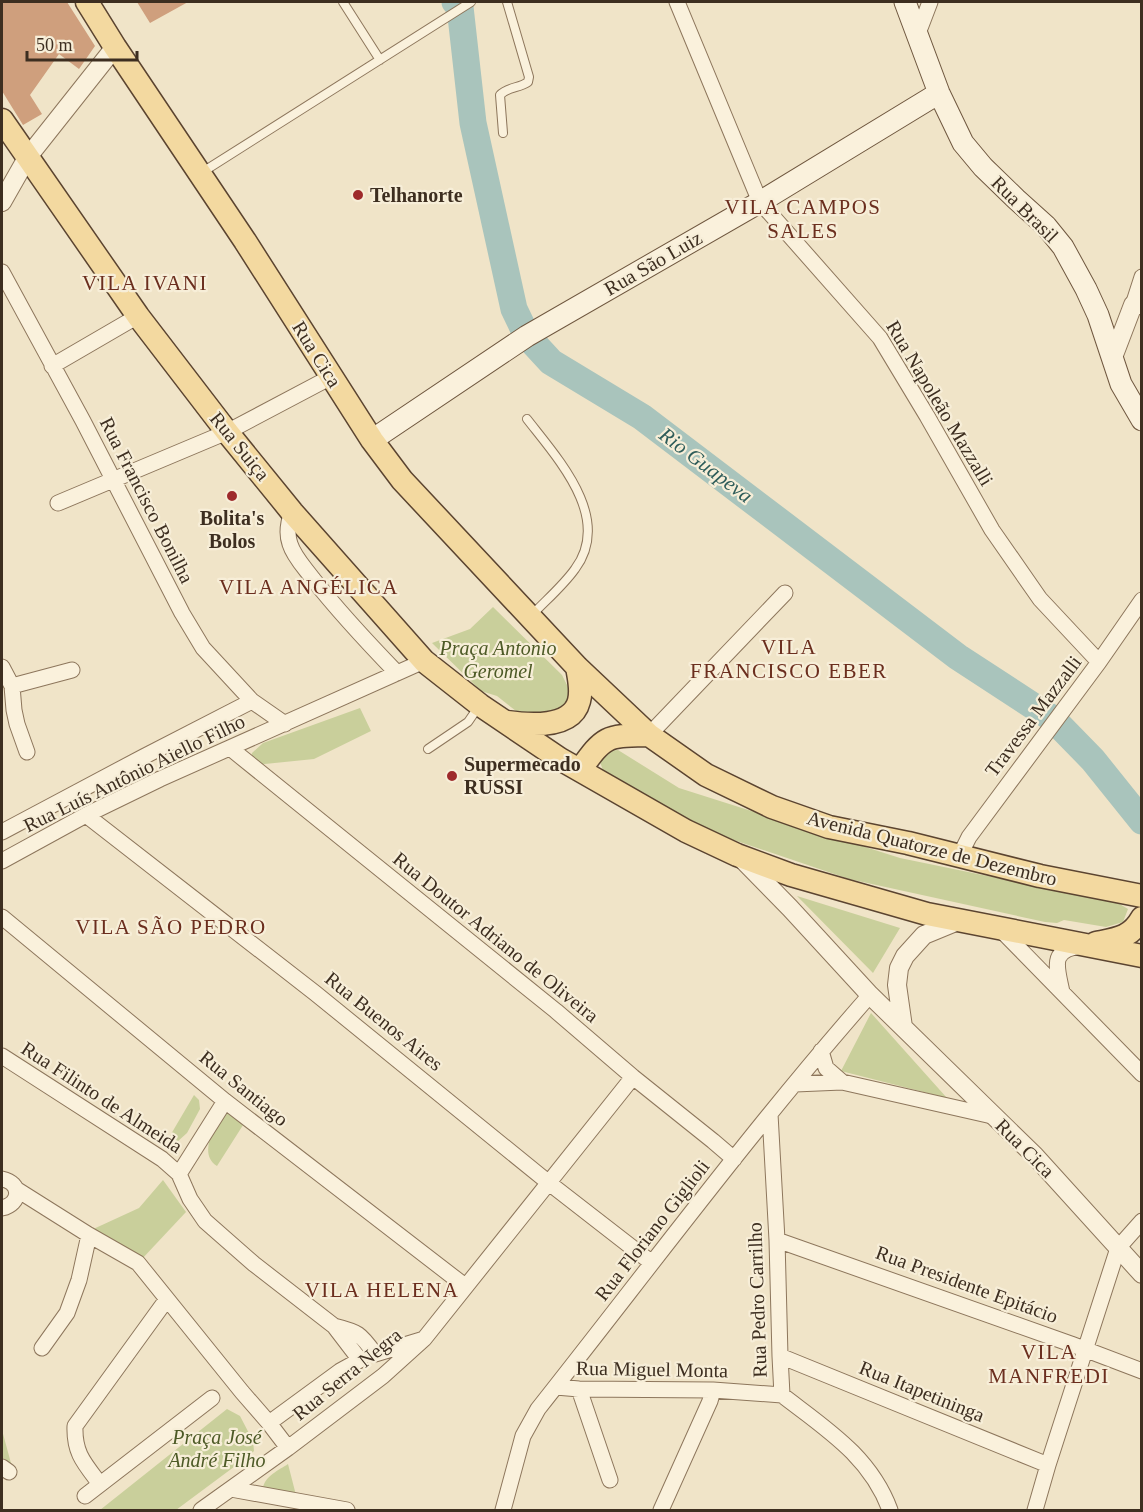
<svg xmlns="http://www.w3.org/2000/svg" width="1143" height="1512" font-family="'Times New Roman',serif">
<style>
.green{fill:#c9cf9b}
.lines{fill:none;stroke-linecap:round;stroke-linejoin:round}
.river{stroke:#a9c4bc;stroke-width:27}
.building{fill:#cf9f7d}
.service-casing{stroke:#8d765c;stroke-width:10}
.minor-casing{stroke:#8d765c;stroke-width:17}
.tertiary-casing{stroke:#8d765c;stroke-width:20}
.secondary-casing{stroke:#6f573f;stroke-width:23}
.primary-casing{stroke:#5b4430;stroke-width:25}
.service{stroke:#faf1dc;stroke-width:8}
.minor{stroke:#faf1dc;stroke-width:15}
.tertiary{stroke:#faf1dc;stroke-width:18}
.secondary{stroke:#faf1dc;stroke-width:21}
.primary{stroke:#f3d9a0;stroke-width:22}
.poi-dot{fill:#9e2a2b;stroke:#f7eed8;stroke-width:2}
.labels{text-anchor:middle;stroke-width:4.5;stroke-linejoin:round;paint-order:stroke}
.poi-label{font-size:20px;font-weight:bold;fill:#3d2e20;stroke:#f7eed8;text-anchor:start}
.street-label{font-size:20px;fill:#3d2e20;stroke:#f7eed8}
.park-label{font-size:20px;font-style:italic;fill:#4d5a26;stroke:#f7eed8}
.neighbourhood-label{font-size:21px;letter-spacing:1.5px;fill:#6b2e1e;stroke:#f7eed8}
.water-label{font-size:21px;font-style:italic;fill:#2f5d5a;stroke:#f7eed8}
</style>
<rect width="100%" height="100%" fill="#f0e4c8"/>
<path class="green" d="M493 607 562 675 568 687 569 701 554 712 532 714 516 711 497 696 481 691 432 643 470 629Z
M360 708 371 731 314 759 255 765 251 759 252 753 263 743Z
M618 750 679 788 900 858 1066 892 1113 900 1128 909 1123 922 1106 927 1064 920 1057 923 1045 922 849 879 716 834 605 776 600 762 605 751Z
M797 896 900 928 873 973Z
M871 1013 947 1098 841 1071Z
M194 1095 199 1100 200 1109 187 1133 177 1142 164 1146Z
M224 1109 245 1122 217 1166C197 1154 216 1124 224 1109Z
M163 1180 186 1212 141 1260 89 1231 139 1208Z
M227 1409 240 1416 253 1441 254 1451 250 1455 176 1510H100Z
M2 1430 12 1467 2 1460Z
M288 1464 297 1499 263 1488C265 1476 279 1470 288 1464Z"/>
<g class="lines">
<path class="river" d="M455 2 460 7 473 123 514 309 527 336 551 362 642 417 958 657 1053 719 1093 760 1142 821"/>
</g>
<path class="building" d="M2 2H67L95 46 79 69 59 54 30 95 42 114 23 125 2 91Z
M137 2H188L150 23Z"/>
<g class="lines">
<defs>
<path id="service" d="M343 2 380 60
M503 133 500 95C507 87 520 88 528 82L529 77 507 2
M201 173 471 2
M527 419C558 459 613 518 575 569 563 586 545 601 531 616
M428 749 468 722 479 706"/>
<path id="minor" d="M677 2 760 202 880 338 927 416 992 530 1040 599 1099 662
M917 36 930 2
M2 272 83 421 182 613 203 648 252 701 285 724
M1133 305 1142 277
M52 366 138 316
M58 503 227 432 331 377
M292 512C288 523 286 533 290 544 294 557 305 568 313 579 339 612 368 643 397 673
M2 667 12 686 72 670
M12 686 14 710 17 724 27 752
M649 735 785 593
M230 748 556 1011 633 1077 713 1141 734 1159
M86 815 315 993 549 1183 652 1263
M2 832 143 757 252 701
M959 857 969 837 1099 662 1142 600
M2 861 86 815 160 779 424 661
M2 917 225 1101 465 1286
M1000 929 1142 1074
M1062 992C1057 967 1049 950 1081 946
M821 1051 826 1068 842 1082
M2 1056 162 1159 179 1174
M795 1084 842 1082 992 1116
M225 1101 179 1174 190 1199 205 1221 254 1264 334 1326 360 1360 340 1371 269 1423
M770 1114 777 1240 780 1356 782 1395C826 1429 870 1456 890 1510
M2 1179C22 1183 21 1204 2 1208
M16 1189 89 1235 138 1263 242 1392 269 1423 288 1448
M777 1240 1071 1344 1142 1371
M334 1326C358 1332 360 1333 375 1354L421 1340
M42 1348 67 1313 79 1280 89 1235
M780 1356 1048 1465
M556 1387 579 1389 713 1390 782 1395
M579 1389 610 1480
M2 1467 9 1472
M100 1484C84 1463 74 1453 75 1426L167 1299
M231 1489 347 1510
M85 1496 212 1398
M201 1510 288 1448 383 1376 424 1339 633 1077
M503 1510 523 1436 538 1409C648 1270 753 1128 870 995
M661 1510 710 1401 713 1390
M1035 1510 1048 1465 1118 1248 1142 1221"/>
<path id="tertiary" d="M2 202 27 158 115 47
M1112 360 1133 305H1142
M741 858 790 908 870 995 1035 1156 1142 1274
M903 1027 897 985 899 968 905 956 924 935 958 921"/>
<path id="secondary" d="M905 2 939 93 963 143 983 167 1016 199 1046 226 1063 247 1086 289 1098 315 1121 384 1142 420
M372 440 527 336 760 202 939 93"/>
<path id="primary" d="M87 2 115 47 245 241 372 440 402 480 577 667 649 735 706 775 772 807 829 827 908 843 1040 876 1142 896
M2 120 138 316 227 432 292 512 424 661 480 705 560 759 686 831 737 855 791 875 927 914 1142 956
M507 722C528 725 572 729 579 701 582 690 579 678 577 667
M580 770C605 735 606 736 649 735
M1096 943C1116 939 1131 938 1142 918"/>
</defs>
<use href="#service" class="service-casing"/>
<use href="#minor" class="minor-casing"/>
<use href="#tertiary" class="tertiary-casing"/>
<use href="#secondary" class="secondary-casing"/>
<use href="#primary" class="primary-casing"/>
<use href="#service" class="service"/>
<use href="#minor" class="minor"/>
<use href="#tertiary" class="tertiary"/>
<use href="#secondary" class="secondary"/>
<use href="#primary" class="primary"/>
</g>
<g class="poi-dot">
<circle cx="358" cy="195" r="6"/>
<circle cx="232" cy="496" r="6"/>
<circle cx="452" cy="776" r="6"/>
</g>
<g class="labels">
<g class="poi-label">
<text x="370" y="202">Telhanorte</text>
<text x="232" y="525" text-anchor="middle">Bolita's<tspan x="232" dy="23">Bolos</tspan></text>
<text x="464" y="771">Supermecado<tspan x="464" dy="23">RUSSI</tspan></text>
</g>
<g class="street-label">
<text transform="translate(1025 209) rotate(45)" y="7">Rua Brasil</text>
<text transform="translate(653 263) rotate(-30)" y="7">Rua São Luiz</text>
<text transform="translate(317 354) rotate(58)" y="7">Rua Cica</text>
<text transform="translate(940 403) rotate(59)" y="7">Rua Napoleão Mazzalli</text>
<text transform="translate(240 446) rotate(51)" y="7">Rua Suiça</text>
<text transform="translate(147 500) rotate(63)" y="7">Rua Francisco Bonilha</text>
<text transform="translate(1033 716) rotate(-53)" y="7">Travessa Mazzalli</text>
<text transform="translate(134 773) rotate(-26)" y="7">Rua Luís Antônio Aiello Filho</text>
<text transform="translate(932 848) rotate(14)" y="7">Avenida Quatorze de Dezembro</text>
<text transform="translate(496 937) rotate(39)" y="7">Rua Doutor Adriano de Oliveira</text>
<text transform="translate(384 1021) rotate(39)" y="7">Rua Buenos Aires</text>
<text transform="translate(244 1088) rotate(39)" y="7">Rua Santiago</text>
<text transform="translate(102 1097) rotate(33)" y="7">Rua Filinto de Almeida</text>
<text transform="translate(1025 1148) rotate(45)" y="7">Rua Cica</text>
<text transform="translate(652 1230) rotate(-52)" y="7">Rua Floriano Giglioli</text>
<text transform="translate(967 1284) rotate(20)" y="7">Rua Presidente Epitácio</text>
<text transform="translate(757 1300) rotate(-92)" y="7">Rua Pedro Carrilho</text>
<text transform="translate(652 1369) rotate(1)" y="7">Rua Miguel Monta</text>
<text transform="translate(347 1374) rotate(-39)" y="7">Rua Serra Negra</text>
<text transform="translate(922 1391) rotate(22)" y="7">Rua Itapetininga</text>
</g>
<g class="park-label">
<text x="498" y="655">Praça Antonio<tspan x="498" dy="23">Geromel</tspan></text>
<text x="217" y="1444">Praça José<tspan x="217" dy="23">André Filho</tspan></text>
</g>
<g class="neighbourhood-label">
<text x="803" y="214">VILA CAMPOS<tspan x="803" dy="24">SALES</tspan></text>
<text x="145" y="290">VILA IVANI</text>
<text x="309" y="594">VILA ANGÉLICA</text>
<text x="789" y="654">VILA<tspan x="789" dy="24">FRANCISCO EBER</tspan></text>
<text x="171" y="934">VILA SÃO PEDRO</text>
<text x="382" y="1297">VILA HELENA</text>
<text x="1049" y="1359">VILA<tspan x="1049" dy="24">MANFREDI</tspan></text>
</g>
<g class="water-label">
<text transform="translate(706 465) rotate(37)" y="7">Rio Guapeva</text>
</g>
</g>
<rect width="1143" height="1512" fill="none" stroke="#3d2e20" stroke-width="6"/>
<path d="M27 51v9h110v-9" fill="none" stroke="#3d2e20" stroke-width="3"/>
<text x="36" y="51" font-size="18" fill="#3d2e20" stroke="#f7eed8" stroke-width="4.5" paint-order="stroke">50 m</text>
</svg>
